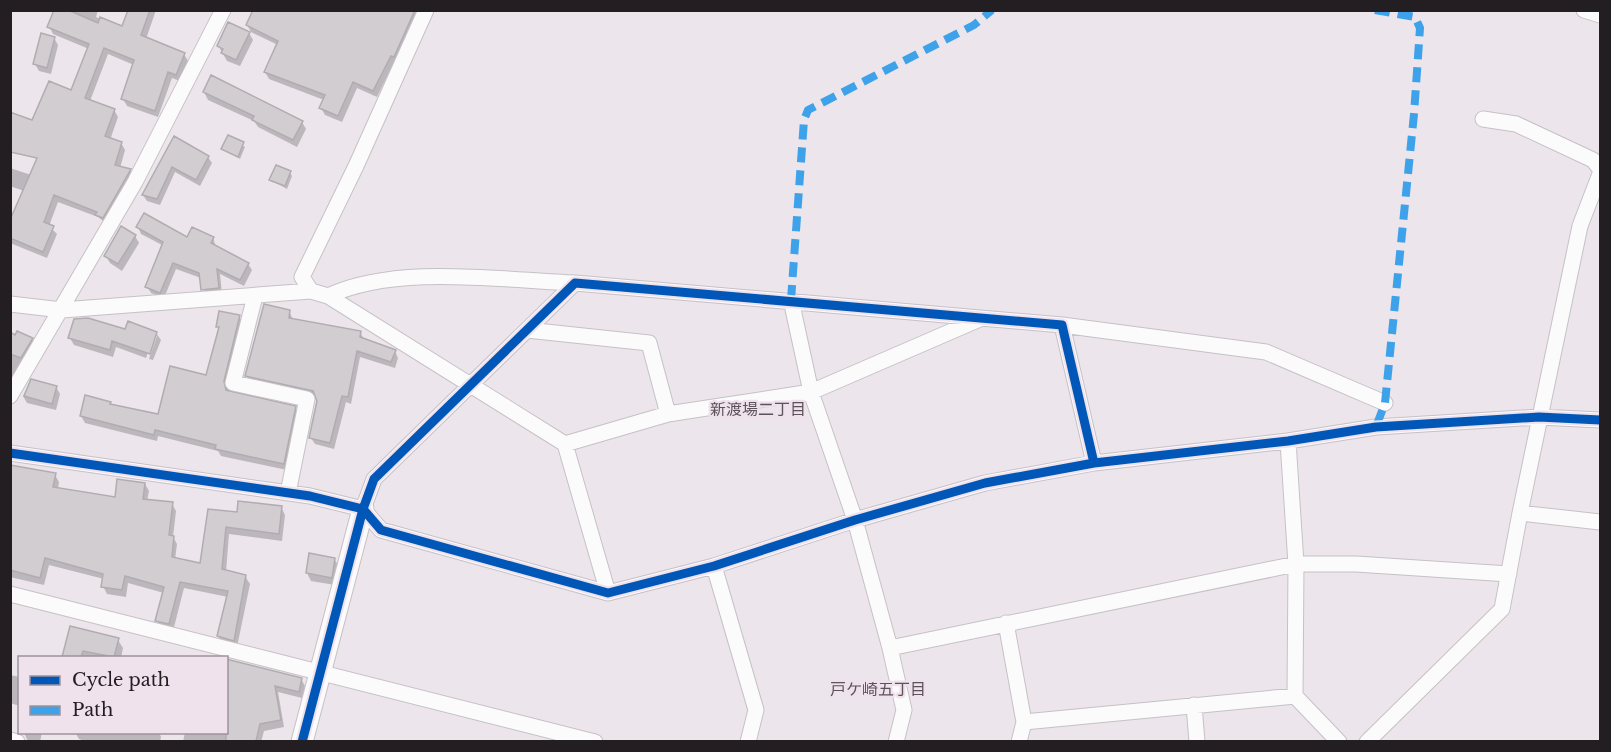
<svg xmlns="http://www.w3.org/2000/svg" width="1611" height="752" font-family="'Libre Baskerville','Noto Sans JP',serif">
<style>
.shadow{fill:#0003}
.building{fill:#d2cdd1;stroke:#b1acb0;stroke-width:1.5}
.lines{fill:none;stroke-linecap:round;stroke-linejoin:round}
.street-casing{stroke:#c6c1c5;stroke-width:17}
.secondary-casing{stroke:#c6c1c5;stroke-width:23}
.street{stroke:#fcfbfc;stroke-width:15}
.secondary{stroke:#fcfbfc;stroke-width:21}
.quiet{stroke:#3ea2ea;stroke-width:8;stroke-dasharray:15 8;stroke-linecap:butt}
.cycleway-casing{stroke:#efe2ec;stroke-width:13}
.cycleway{stroke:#0057b8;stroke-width:9}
.labels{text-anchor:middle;stroke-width:4.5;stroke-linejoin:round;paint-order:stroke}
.neighbourhood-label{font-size:16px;fill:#5d535b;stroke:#efe2ec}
</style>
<rect width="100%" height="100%" fill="#ece5eb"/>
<path class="shadow" d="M55 10H98L96 17 122 28 129 10H156L146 39 184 54 188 61 180 81 172 78 158 117 127 106 123 99 134 65 108 54 90 101 114 110 118 117 110 140 121 143 125 150 120 168 130 170 134 177 107 224 98 217 58 202 49 226 57 234 47 258 10 243V224L24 191 10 186V168L80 191 33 122 72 92 89 49 53 34 49 26Z
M255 10H423L398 63 394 62 377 97 357 88 342 122 325 115 321 108 324 100 269 79 265 72 278 45 251 32 247 25Z
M249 33 253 40 240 66 227 61 218 45Z
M54 38 58 45 51 74 39 71 35 64Z
M204 92 302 122 306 129 297 147 258 127 254 121 208 100Z
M228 137 245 147 240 159 223 149Z
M174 138 208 157 212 163 200 186 175 172 160 205 147 201 143 195Z
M290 173 292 176 287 189 271 180Z
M138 227 188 239 213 238 216 247 248 264 252 270 244 286 220 274 222 294 206 296 201 278 176 269 164 298 151 293 147 286 164 246 141 234Z
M135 236 139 243 122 271 110 263 106 256Z
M289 311 293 320 360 333 365 340 395 351 398 358 395 368 360 357 351 404 346 402 334 449 315 444 311 438 317 398 250 382 247 375Z
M239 316 243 323 228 392 295 408 299 415 287 470 221 456 218 451 158 436 157 441 85 423 81 416 110 403 112 406 159 416 207 377 220 330 218 327Z
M126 331 156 333 161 340 153 360 149 359 157 336H154L146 358 116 347 113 357 74 345 70 338Z
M10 334 32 339 36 346 10 390Z
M32 381 56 387 60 394 56 410 27 403 23 396Z
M10 467 55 475 59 482 58 489 117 499 145 484 149 491 147 501 172 504 176 511 173 537 177 544 175 560 201 565 209 510 238 514 281 507 285 515 282 541 229 534 226 572 245 576 250 584 237 647 222 643 218 636 228 597 184 588 173 631 161 628 157 621 164 593 128 583 126 597 107 594 103 586 104 579 49 565 44 585 10 577Z
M310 555 334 559 339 566 335 585 311 581 307 573Z
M72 627 118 640 123 648 121 658H63Z
M226 661 301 679 305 686 302 698 278 692 284 727 264 731 261 742H183L185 732H226Z
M10 675 20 677V706L10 703Z
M24 732H42L40 742H28Z
M75 732H159L161 737 160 742H88L79 739Z"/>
<path class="building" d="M54 10H68L98 23 100 17 122 26 128 10H150L141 35 185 53 176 75 168 72 155 111 121 99 134 60 104 48 85 98 115 109 105 136 122 142 115 165 131 169 103 218 95 215 97 212 54 195 44 222 54 226 43 252 10 238V220L37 158 10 152V112L32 120 49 81 71 90 89 44 47 27Z
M253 10H415L394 57 391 56 373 91 353 82 338 116 319 108 325 95 264 72 278 41 246 25Z
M228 22 250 32 236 60 221 53 223 49 217 46Z
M41 33 55 37 47 68 33 64Z
M211 75 303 121 293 140 252 120 254 116 203 92Z
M228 135 244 142 238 157 221 149Z
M174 136 209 156 196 180 172 167 157 199 142 195Z
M276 165 291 171 285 186 269 180Z
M144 213 187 237 192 227 214 237 211 243 249 263 240 280 217 269 219 288 201 290 199 273 173 263 160 293 145 287 163 242 136 227Z
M121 226 136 235 118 264 104 256Z
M264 304 290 310 289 318 361 331 360 337 396 350 391 362 357 351 348 397 342 396 330 443 309 438 317 401 313 391 245 376Z
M219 311 240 315 224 381 226 390 296 406 284 464 215 449 216 445 155 430 154 435 80 416 85 395 111 402 110 404 158 414 170 366 206 375 219 327H216Z
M88 318 125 329 128 321 157 332 150 354 112 341 110 350 68 338 74 319Z
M17 331 33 338 21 358 10 354V332L15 335Z
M31 379 57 386 52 404 24 396Z
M10 465 56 473 53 487 115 497 117 479 145 483 143 499 173 502 169 535 174 536 172 557 200 563 208 509 237 512 238 501 282 506 279 534 226 527 222 569 246 575 234 641 217 636 228 591 180 582 169 624 155 621 164 587 125 576 122 590 101 587 103 574 45 558 40 578 10 570Z
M309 553 335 558 332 578 306 573Z
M70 626 119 638 114 657 83 651 81 657H62Z
M226 659 302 678 299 692 275 686 281 720 260 724 256 741H226Z"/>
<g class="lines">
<defs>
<path id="street" d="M1584 10 1600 15
M1483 119 1516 124 1593 160 1600 169
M311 291 302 277 356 166 426 10
M255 296 233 383 307 399 288 493
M328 296C396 264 500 280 575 283
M791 300 811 392 855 520 890 648 904 710 896 742
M10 304 62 310 311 291 328 296 565 444 608 593
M1062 325 1266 352 1385 403
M527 330 649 343 668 414
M10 396 135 182 223 10
M1288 441 1296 564 1295 696 1339 742
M565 444 668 414 811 392 982 318
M10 453 310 496 363 509 381 530 608 593 714 566 855 520 985 483 1094 463 1288 441 1376 427 1539 417 1600 420
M363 509 374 479 575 283 1062 325 1094 463
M1520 513 1600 522
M714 566 756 710 748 742
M10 594 595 742
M1006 623 1024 722 1019 742
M890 648 1296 564H1356L1509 574
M1194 705 1197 742
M1024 722 1295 696
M10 740 17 742
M1367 742 1502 609 1520 513 1580 226 1600 174"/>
<path id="secondary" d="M302 742 363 509"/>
</defs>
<use href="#street" class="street-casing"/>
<use href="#secondary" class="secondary-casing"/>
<use href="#street" class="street"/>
<use href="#secondary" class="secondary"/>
<path class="quiet" d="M1375 10 1415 17 1420 28 1414 114 1385 403 1376 427
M791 300 804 120 808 110 974 25 992 10"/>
<defs>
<path id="cycleway" d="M10 453 310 496 363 509 381 530 608 593 714 566 855 520 985 483 1094 463 1288 441 1376 427 1539 417 1600 420
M302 742 363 509 374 479 575 283 1062 325 1094 463"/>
</defs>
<use href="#cycleway" class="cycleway-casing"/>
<use href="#cycleway" class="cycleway"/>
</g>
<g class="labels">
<g class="neighbourhood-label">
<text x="758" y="415">新渡場二丁目</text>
<text x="878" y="695">戸ケ崎五丁目</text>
</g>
</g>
<rect width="1611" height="752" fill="none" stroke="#221e21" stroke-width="24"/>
<rect x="18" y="656" width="210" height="78" fill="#efe2ec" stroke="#9d949b" stroke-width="1.5"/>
<rect x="30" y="676" width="30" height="9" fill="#0057b8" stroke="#9d949b" stroke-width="1.5"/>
<text x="72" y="686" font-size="18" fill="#221e21">Cycle path</text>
<rect x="30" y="706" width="30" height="9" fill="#3ea2ea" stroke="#9d949b" stroke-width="1.5"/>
<text x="72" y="716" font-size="18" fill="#221e21">Path</text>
</svg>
